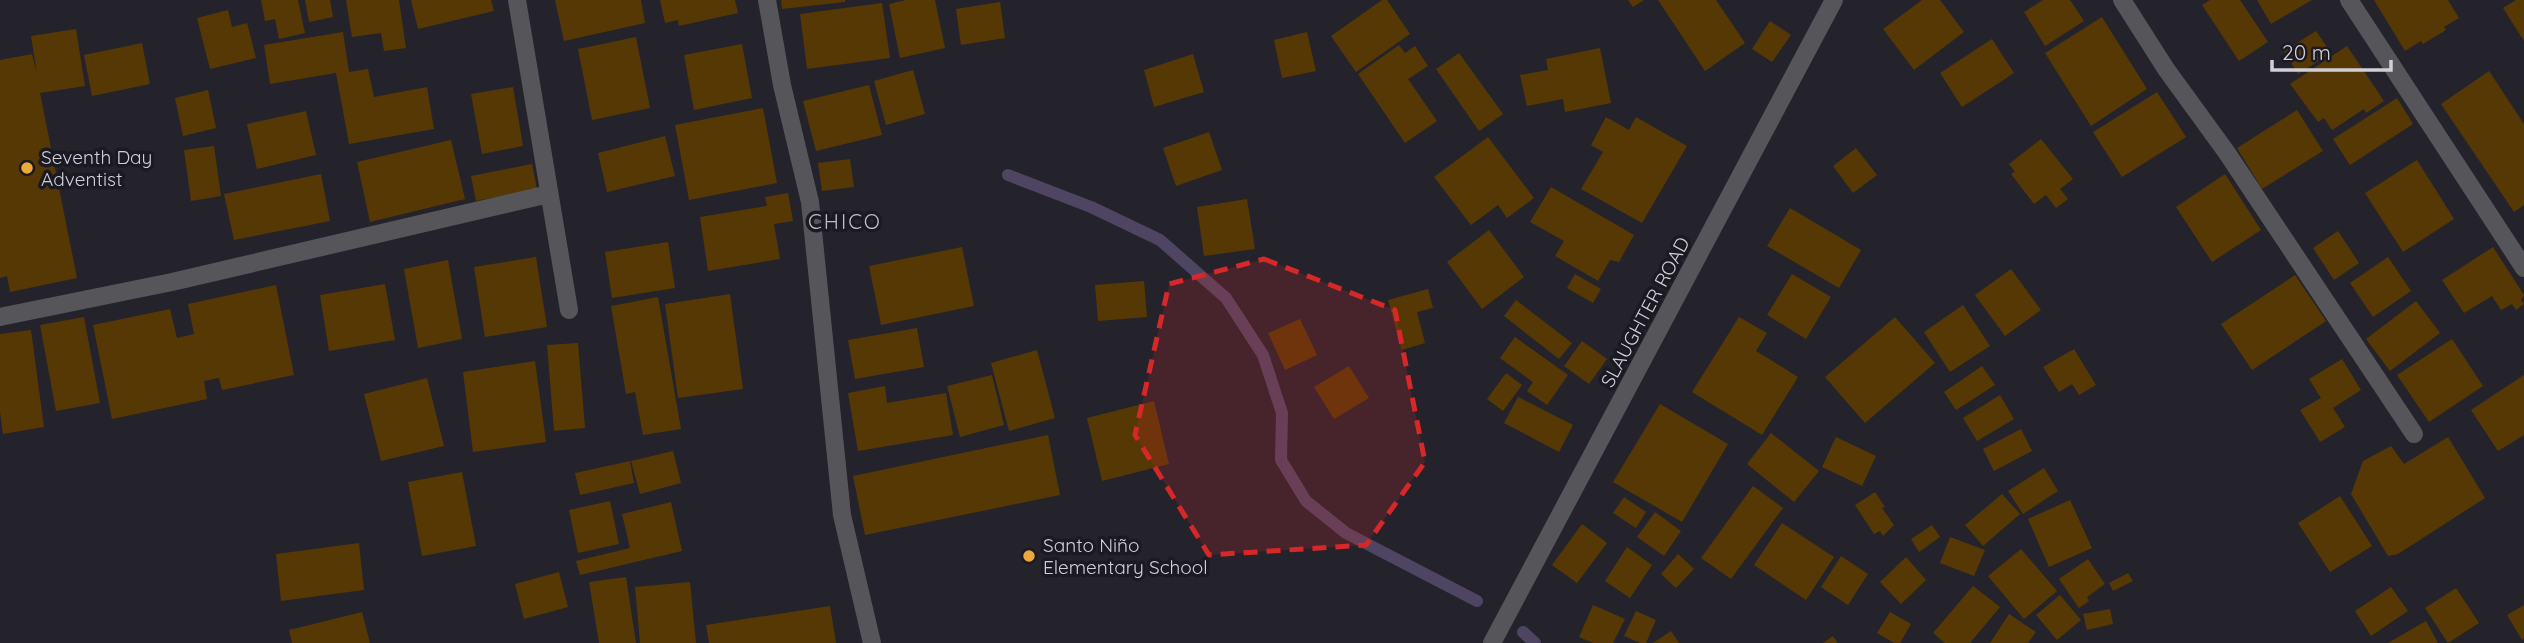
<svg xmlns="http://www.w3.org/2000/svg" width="2524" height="643" font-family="Quicksand,sans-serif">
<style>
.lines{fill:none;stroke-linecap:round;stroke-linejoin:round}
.stream{stroke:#4d4562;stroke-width:12}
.building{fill:#563804}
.minor{stroke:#56565a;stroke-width:18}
.tertiary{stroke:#56565a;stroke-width:18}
.marked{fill:#d62828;fill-opacity:0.2;stroke:#d62828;stroke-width:5;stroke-dasharray:14 9;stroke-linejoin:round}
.poi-dot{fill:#eda83b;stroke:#1b1a22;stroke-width:2.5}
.labels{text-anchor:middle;stroke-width:7;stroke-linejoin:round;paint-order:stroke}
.poi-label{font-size:19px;fill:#d1d0d6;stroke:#1b1a22;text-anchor:start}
.street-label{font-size:19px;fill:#d1d0d6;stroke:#1b1a22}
.neighbourhood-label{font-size:21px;letter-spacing:2px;fill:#bebcc8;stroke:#1b1a22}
</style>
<rect width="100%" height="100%" fill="#24232c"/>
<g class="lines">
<path class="stream" d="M1008 175 1091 207 1160 240 1226 298 1263 355 1282 413 1281 460 1306 501 1346 533 1477 601
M1523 632 1535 643"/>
</g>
<path class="building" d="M261 0H298L305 33 279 39 275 19 265 21Z
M305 0H330L333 17 309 22Z
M346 0H399L406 48 384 51 381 33 352 37Z
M411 0H491L494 11 418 29Z
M555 0H641L645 23 564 41Z
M660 0H735L738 13 679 26 678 20 665 23Z
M781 0H845V2L782 9Z
M906 0H935L945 48 900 58 889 4Z
M1382 0H1387L1410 34 1356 72 1331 36Z
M1628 0H1644L1633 7Z
M1658 0H1716L1745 43 1705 71Z
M1922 0H1940L1964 32 1914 70 1883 29Z
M2043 0H2070L2084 21 2045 46 2024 12Z
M2210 0H2240L2268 42 2239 61 2202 5Z
M2257 0H2312L2271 24Z
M2374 0H2448L2459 18 2444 27 2446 30 2423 44 2421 41 2405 51Z
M2516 0H2524V41L2503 8Z
M1000 2 1005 38 961 45 956 9Z
M882 3 890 58 807 69 800 14Z
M228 10 232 27 247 23 256 58 210 69 197 18Z
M2102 17 2147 89 2091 126 2045 53Z
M1770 21 1791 35 1772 62 1752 49Z
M76 29 85 86 40 93 77 278 10 292 7 276 0 278V60L32 54 37 74 31 36Z
M2316 31 2331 53 2298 74 2284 51Z
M343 32 349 72 368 69 374 97 427 87 434 129 349 144 336 73 270 84 264 45Z
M1307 32 1316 71 1282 78 1274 40Z
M636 37 650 108 592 120 578 49Z
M1992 39 2014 73 1962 107 1940 73Z
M142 43 150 84 92 96 84 55Z
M742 44 752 98 694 110 684 55Z
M1399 45 1405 53 1415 46 1428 66 1408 79 1437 121 1405 143 1358 74Z
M2347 46 2384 101 2366 113 2364 109 2332 130 2324 118 2318 122 2290 84Z
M1600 48 1611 103 1565 112 1563 99 1527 106 1520 75 1548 70 1546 59Z
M1459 53 1503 114 1479 131 1436 69Z
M1193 54 1204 92 1154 107 1144 70Z
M913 70 925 114 886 125 874 81Z
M2489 71 2524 124V205L2514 212 2441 104Z
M869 85 882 135 816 151 803 101Z
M513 87 523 146 482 154 471 94Z
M208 90 216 128 183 136 175 98Z
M2157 92 2186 137 2122 177 2093 132Z
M2397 98 2413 124 2350 165 2333 139Z
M763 108 777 183 689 200 675 125Z
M2297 110 2323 151 2262 189 2237 148Z
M306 111 316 155 257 169 247 124Z
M1606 117 1629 130 1636 117 1687 146 1642 223 1581 189 1603 152 1591 145Z
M1209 132 1222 170 1176 186 1163 148Z
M665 136 675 176 607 192 598 153Z
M1488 137 1534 198 1507 218 1498 205 1471 225 1434 177Z
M2041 139 2073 179 2060 189 2068 199 2056 208 2046 195 2034 204 2011 174 2015 172 2009 164Z
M451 140 465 199 370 222 357 162Z
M214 146 221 196 191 201 184 150Z
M1856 148 1877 175 1853 193 1833 166Z
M850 159 854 187 822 191 818 163Z
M2417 160 2454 219 2403 252 2365 193Z
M532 164 537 189 476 201 471 176Z
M321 174 330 221 234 240 224 194Z
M2225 174 2261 230 2212 262 2176 207Z
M1551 187 1634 235 1619 262 1610 260 1598 281 1555 256 1564 241 1530 222Z
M788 193 793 221 774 224 780 259 708 271 700 217 767 206 765 197Z
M1247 199 1255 249 1204 256 1197 207Z
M1790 208 1861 250 1839 288 1767 246Z
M1489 230 1524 277 1482 309 1447 262Z
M2338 231 2359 263 2334 280 2313 248Z
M668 242 675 288 612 298 605 252Z
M962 247 974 306 881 325 869 266Z
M2493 247 2524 295 2521 300 2524 304 2516 310 2512 304 2501 310 2492 296 2464 313 2442 280Z
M536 257 547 327 485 337 474 267Z
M2388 257 2411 291 2373 317 2350 283Z
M448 260 462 339 418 348 404 269Z
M2011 269 2041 310 2005 336 1975 295Z
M1575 274 1601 289 1593 303 1567 288Z
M1792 274 1831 297 1806 339 1767 315Z
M2295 275 2326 321 2252 370 2221 324Z
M1144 281 1147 317 1098 321 1095 285Z
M385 284 395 340 329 351 320 295Z
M276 285 294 375 222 390 219 378 204 381 207 399 112 419 93 325 170 309 177 338 194 334 188 304Z
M1428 289 1433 308 1417 312 1425 343 1402 350 1388 300Z
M730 294 743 389 678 398 665 304Z
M658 297 681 429 643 435 635 392 626 394 611 306Z
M1516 300 1572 343 1559 359 1504 316Z
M2416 301 2440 333 2390 371 2366 339Z
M1963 305 1990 346 1950 372 1924 332Z
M84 317 100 403 56 411 40 325Z
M1739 317 1767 333 1756 351 1798 377 1762 435 1692 392Z
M1895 317 1935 363 1865 423 1825 377Z
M1300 319 1317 355 1285 370 1268 333Z
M917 328 924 367 855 379 848 340Z
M31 330 44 427 3 434 0 412V334Z
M1515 337 1568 375 1547 405 1527 391 1533 382 1500 358Z
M2452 339 2483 386 2429 422 2397 375Z
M1582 341 1607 359 1589 384 1564 366Z
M578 343 585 428 554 431 547 345Z
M2074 349 2096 385 2079 395 2072 384 2059 392 2043 367Z
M1037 350 1055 418 1009 431 991 363Z
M2342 359 2361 390 2333 408 2345 427 2320 442 2300 410 2321 398 2309 379Z
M535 361 546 442 473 452 463 372Z
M1349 366 1369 398 1334 419 1314 387Z
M1982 366 1995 385 1956 410 1944 392Z
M1506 373 1522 385 1503 411 1487 399Z
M992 375 1004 425 960 437 947 386Z
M2524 375V435L2498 451 2471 410Z
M427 378 444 446 381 461 364 394Z
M885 386 887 403 946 393 953 435 858 451 848 393Z
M2000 395 2014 419 1977 441 1963 418Z
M1518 397 1573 425 1559 452 1504 423Z
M1154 401 1169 464 1102 481 1087 418Z
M1660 404 1728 444 1682 522 1613 482Z
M2021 429 2032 451 1994 471 1983 449Z
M1771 433 1819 471 1794 502 1747 464Z
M1048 435 1060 495 865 535 853 476Z
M1836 437 1876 456 1862 486 1822 467Z
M2448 437 2485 498 2398 554 2388 556 2351 494 2363 461 2391 446 2404 464Z
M673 451 681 483 640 494 631 461Z
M630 461 634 483 580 495 575 473Z
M2044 468 2058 491 2023 514 2008 491Z
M462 472 476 546 422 556 408 482Z
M1753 486 1783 508 1731 579 1701 558Z
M1875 492 1885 507 1882 508 1894 525 1883 536 1880 531 1874 534 1855 505Z
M2002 494 2020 514 1983 546 1965 525Z
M2340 496 2372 546 2330 572 2298 523Z
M1624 497 1646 512 1636 528 1613 513Z
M2070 500 2092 548 2049 567 2028 519Z
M610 501 619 544 578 553 569 510Z
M671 502 682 551 580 575 576 561 630 548 622 514Z
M1655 512 1681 531 1664 556 1637 537Z
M1782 523 1834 557 1806 600 1754 565Z
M1582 524 1607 543 1577 583 1552 565Z
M1932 525 1940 537 1919 552 1911 539Z
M1950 537 1985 550 1974 576 1940 563Z
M359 543 364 590 281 601 276 554Z
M1627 547 1652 565 1630 598 1605 581Z
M2021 549 2057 591 2024 619 1988 576Z
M1678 554 1694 569 1676 588 1661 574Z
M1841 556 1868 574 1848 605 1821 587Z
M1906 557 1926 580 1901 604 1880 582Z
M2088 559 2105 584 2087 597 2089 601 2079 608 2059 579Z
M559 572 568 607 524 619 515 584Z
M2128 573 2133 581 2113 591 2109 583Z
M626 577 636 643H599L589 582Z
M690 582 696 643H640L635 587Z
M1973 586 2000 607 1970 643H1945L1933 633Z
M2391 587 2408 611 2371 636 2355 611Z
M2456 588 2479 623 2448 643 2425 608Z
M2060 595 2081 620 2057 640 2036 615Z
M1593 605 1625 619 1613 643H1593L1579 637Z
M2524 605V638L2522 640 2507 615Z
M830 606 836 643H709L706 625Z
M2110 609 2113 624 2087 630 2083 614Z
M1636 611 1656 620 1646 643H1640L1624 636Z
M362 612 370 643H292L289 630Z
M1890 612 1911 624 1900 643H1894L1877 633Z
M2009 614 2036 632 2028 643H1990Z
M2426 621 2438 643H2388Z
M1671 631 1679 643H1653Z
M1833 636 1838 643H1823Z"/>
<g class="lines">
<path class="minor" d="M517 0 569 310
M767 0 782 85 810 202 842 515 872 643
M2122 0 2166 69 2227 153 2414 434
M2349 0 2524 268
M0 317 172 282 549 194"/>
<path class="tertiary" d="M1492 643 1834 0"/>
</g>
<path class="marked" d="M1264 259 1395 310 1425 462 1366 545 1209 555 1135 435 1169 284Z"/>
<g class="poi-dot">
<circle cx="27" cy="168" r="7"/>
<circle cx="1029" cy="556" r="7"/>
</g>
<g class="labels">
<g class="poi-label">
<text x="41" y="164">Seventh Day<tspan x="41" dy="22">Adventist</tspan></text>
<text x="1043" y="552">Santo Niño<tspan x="1043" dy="22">Elementary School</tspan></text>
</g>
<g class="street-label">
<text transform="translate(1645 312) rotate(-62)" y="7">SLAUGHTER ROAD</text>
</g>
<g class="neighbourhood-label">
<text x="845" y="229">CHICO</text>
</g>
</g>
<path d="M2272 60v10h119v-10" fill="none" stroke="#d1d0d6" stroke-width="3.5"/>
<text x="2282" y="60" font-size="21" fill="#d1d0d6" stroke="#1b1a22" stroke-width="5" paint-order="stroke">20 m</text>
</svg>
